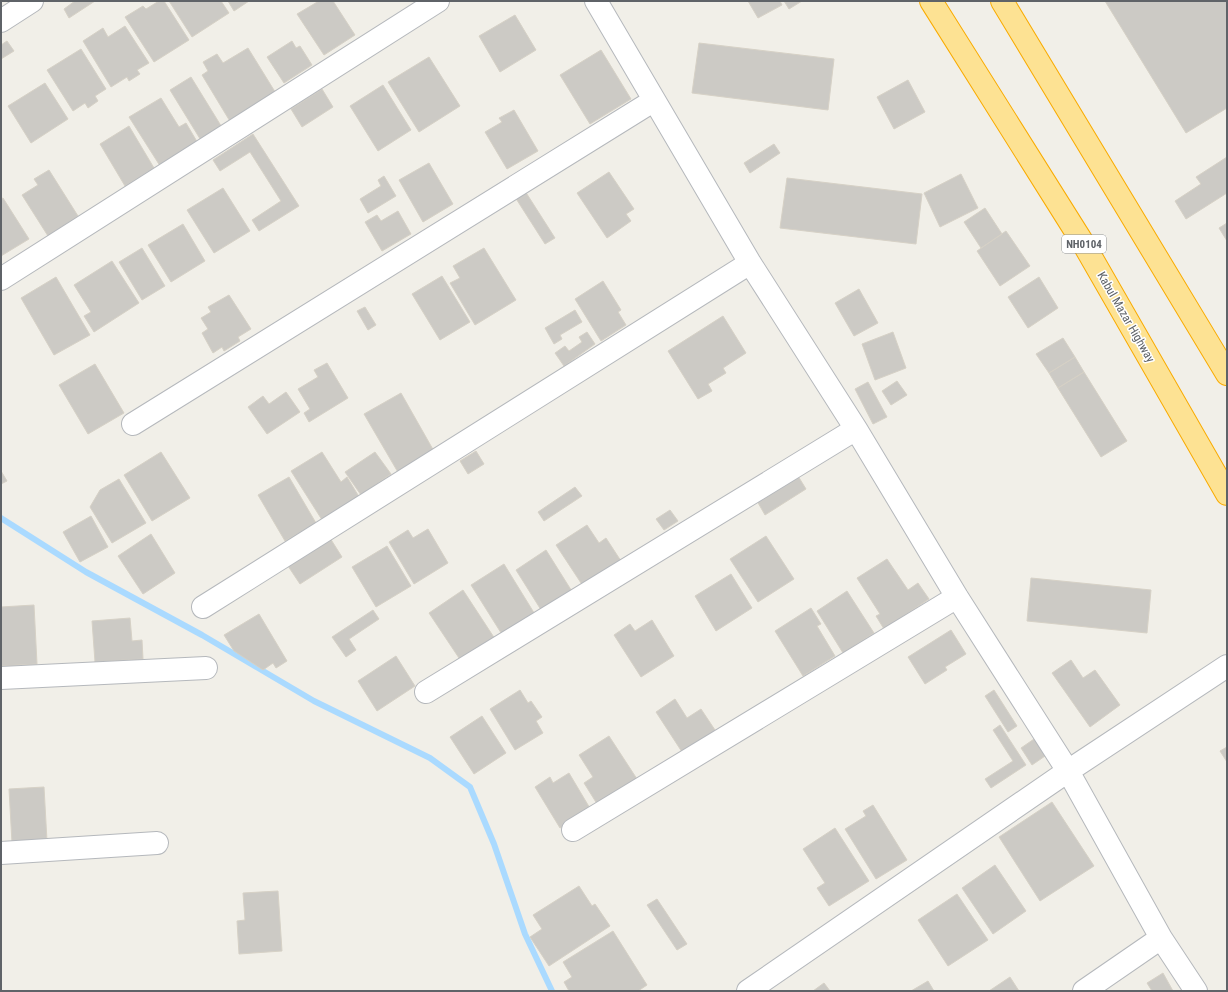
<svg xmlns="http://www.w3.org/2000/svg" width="1228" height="992" font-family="'Roboto Condensed',sans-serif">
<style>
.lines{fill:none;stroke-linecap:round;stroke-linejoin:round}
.stream{stroke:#aadaff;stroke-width:6}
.building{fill:#cccac5;stroke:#d6d1c6}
.street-casing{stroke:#b5b8bc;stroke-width:24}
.highway-casing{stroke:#f9ab00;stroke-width:24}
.street{stroke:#fff;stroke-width:22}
.highway{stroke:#fde293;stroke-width:22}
.labels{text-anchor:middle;stroke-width:3;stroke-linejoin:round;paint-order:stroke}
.shield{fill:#fff;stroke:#8f9295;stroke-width:1}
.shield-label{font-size:11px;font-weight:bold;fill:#5f6368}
.street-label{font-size:12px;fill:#5f6368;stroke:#fff}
</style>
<rect width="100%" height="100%" fill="#f1efe8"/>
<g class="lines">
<path class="stream" d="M1 518 86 572 202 635 314 701 430 758 470 787 494 844 525 934 552 991"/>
</g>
<path class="building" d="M75 1H95L69 18 64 9Z
M159 1H164L189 40 154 62 125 17 143 6 146 9Z
M169 1H221L229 13 192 37Z
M228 1H249L234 11Z
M319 1H333L355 35 324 55 297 14Z
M748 1H780L782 5 758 18Z
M784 1H802L789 9Z
M1105 1H1227V108L1186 133Z
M515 15 536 50 500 72 479 36Z
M125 26 149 63 137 70 140 74 129 81 127 77 111 87 83 41 103 28 108 37Z
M7 41 14 51 1 59V45Z
M292 41 296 48 300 46 312 65 284 83 267 57Z
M699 43 834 59 828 110 692 93Z
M248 48 277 95 231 123 202 75 208 71 203 62 217 54 223 63Z
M81 49 106 89 95 96 98 101 88 108 85 103 73 111 47 70Z
M601 50 631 99 590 124 560 75Z
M429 57 460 106 419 132 388 82Z
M191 77 223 129 202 142 170 90Z
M908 80 925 112 894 129 877 97Z
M45 83 68 119 31 143 8 106Z
M383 85 411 130 378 151 350 106Z
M322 89 333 107 302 127 291 109Z
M161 98 179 127 186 123 199 145 162 169 129 117Z
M514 110 538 151 507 169 485 132 502 122 499 118Z
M129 126 154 168 125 186 100 144Z
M253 134 299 206 259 231 252 220 281 201 250 152 220 171 213 160Z
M774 144 780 153 750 173 744 163Z
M1227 157V193L1186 219 1175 201 1201 184 1196 177Z
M429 163 453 204 423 222 399 180Z
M49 170 78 216 48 236 22 195 38 185 34 179Z
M609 172 634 209 626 214 631 221 607 238 577 193Z
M961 174 978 208 940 227 924 193Z
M384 176 396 196 368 213 360 199 381 186 378 180Z
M787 178 922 194 916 244 780 228Z
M223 188 250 231 214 253 187 210Z
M525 191 555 238 545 244 515 197Z
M3 198 29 239 1 256V199Z
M985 208 1002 234 981 248 964 222Z
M398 211 411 234 382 251 365 222 377 215 381 221Z
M1227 223V241L1219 228Z
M183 224 205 261 171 282 148 245Z
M1006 231 1030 266 1000 286 977 251Z
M142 248 165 286 142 300 119 262Z
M484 248 516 300 475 325 450 283 460 278 453 266Z
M112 261 139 303 94 332 84 316 91 312 74 285Z
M442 276 470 322 440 340 412 294Z
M56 277 90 335 54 355 21 298Z
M1039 277 1058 308 1028 328 1008 297Z
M603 281 621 310 618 312 626 325 601 341 575 299Z
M859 289 878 323 854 336 835 303Z
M229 295 251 329 238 337 240 341 224 351 222 347 213 353 202 333 208 329 201 318 211 312 208 307Z
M365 307 376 325 368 330 357 311Z
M575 310 582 322 560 335 562 339 554 344 545 328Z
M723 316 746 353 723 368 726 373 708 384 712 391 698 399 668 351Z
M587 332 595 344 564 366 555 353 565 346 569 351 582 342 579 337Z
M893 332 906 368 875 380 862 344Z
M1063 338 1075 357 1049 373 1036 354Z
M1075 357 1084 372 1058 388 1049 373Z
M327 363 348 398 309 422 304 413 310 409 298 389 318 377 314 370Z
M95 364 124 413 88 434 59 385Z
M1084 372 1127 441 1101 457 1058 388Z
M897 381 907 395 891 405 882 391Z
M868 382 887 417 873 424 855 389Z
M286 392 300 412 267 434 248 407 263 396 269 404Z
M401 393 435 453 399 474 364 414Z
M476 451 484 464 468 474 460 461Z
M161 452 190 498 152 521 124 475Z
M322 452 341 482 347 477 361 500 324 523 291 471Z
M375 452 391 474 361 495 345 472Z
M1 471 7 481 1 484Z
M798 476 806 489 765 515 757 501Z
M289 477 316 523 285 541 258 495Z
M119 479 146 523 112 543 90 507 100 490Z
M575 487 582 496 544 521 538 512Z
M670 510 678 521 664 530 656 519Z
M91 516 108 547 80 562 63 532Z
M587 525 599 543 606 538 621 561 583 586 556 545Z
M428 529 448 563 414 584 389 542 408 530 413 538Z
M151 534 175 573 143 594 118 556Z
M766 536 794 579 758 602 730 559Z
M330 538 342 557 300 584 288 566Z
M387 546 411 586 376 607 352 567Z
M546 550 573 593 543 613 516 570Z
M887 559 908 590 918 583 929 599 884 629 876 616 880 614 857 578Z
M504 564 536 616 503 636 471 585Z
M731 574 752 608 716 631 695 596Z
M1031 578 1151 590 1147 633 1027 621Z
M463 590 497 642 463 664 429 613Z
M847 591 874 633 843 653 817 611Z
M34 605 37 664 1 666V607Z
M811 608 821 624 817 626 835 656 803 676 775 631Z
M373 610 379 619 349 639 356 650 346 657 332 637Z
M259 614 287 661 276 668 273 663 263 670 234 651 224 635Z
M130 618 132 641 142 640 143 659 95 662 92 621Z
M652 620 674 656 641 677 614 635 630 624 635 631Z
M951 630 966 654 945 667 947 670 925 684 908 657Z
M396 656 415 686 377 711 358 681Z
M1071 660 1083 678 1095 670 1120 705 1090 727 1052 673Z
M520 690 528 703 531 701 542 717 536 721 543 733 515 750 490 709Z
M994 690 1017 726 1008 732 985 696Z
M675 699 687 718 701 709 717 733 684 755 656 712Z
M482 716 506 753 474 774 450 737Z
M1000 725 1026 765 991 788 985 779 1013 761 993 730Z
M609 736 639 782 599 807 584 783 593 777 579 755Z
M1037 737 1048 754 1032 765 1021 748Z
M1227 747V762L1220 751Z
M569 773 591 810 560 828 535 787 550 777 553 783Z
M44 787 47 841 12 843 9 789Z
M1052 802 1094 866 1040 901 999 837Z
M873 805 907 860 876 879 845 829 866 816 863 811Z
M835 828 869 881 829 906 817 888 825 883 803 849Z
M995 865 1026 911 993 934 962 888Z
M579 886 592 906 595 904 610 926 549 966 530 937 542 929 533 915Z
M278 891 282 951 239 954 237 921 245 920 243 893Z
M957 894 988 940 948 966 918 920Z
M657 899 687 944 677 950 647 905Z
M613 931 647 985 638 991H569L564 982 572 977 563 962Z
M1163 973 1173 991H1152L1147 983Z
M1010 977 1019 991H989Z
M928 981 934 991H911Z
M824 983 830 991H813Z"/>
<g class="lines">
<defs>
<path id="street" d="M596 1 750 263 856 429 957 597 1068 771 1161 938 1196 991
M1 21 32 1
M1 279 438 1
M133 424 653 101
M203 607 750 263
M1 678 206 668
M426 692 856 429
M573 830 957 597
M1 853 157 843
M748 991 1068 771 1227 666
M1084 991 1161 938"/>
<path id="highway" d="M931 1 1083 243 1227 494
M1002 1 1227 374"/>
</defs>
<use href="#street" class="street-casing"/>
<use href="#highway" class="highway-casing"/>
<use href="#street" class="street"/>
<use href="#highway" class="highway"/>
</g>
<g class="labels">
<rect class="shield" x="1062" y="235" width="44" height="18" rx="3"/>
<g class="shield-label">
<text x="1084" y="248">NH0104</text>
</g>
<g class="street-label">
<text transform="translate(1126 317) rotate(60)" y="4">Kabul Mazar Highway</text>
</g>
</g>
<rect width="1228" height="992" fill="none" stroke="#5f6368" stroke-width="4"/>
</svg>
